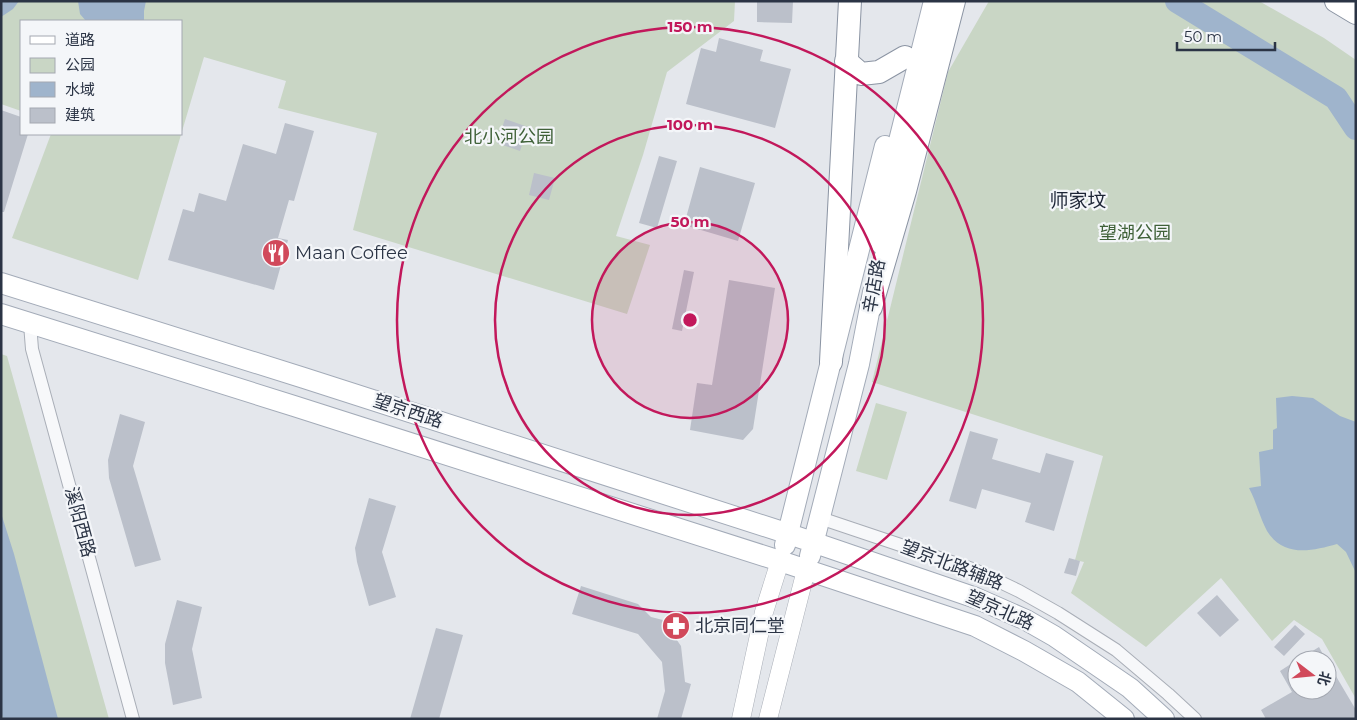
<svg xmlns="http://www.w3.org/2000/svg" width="1357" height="720" font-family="Montserrat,'Noto Sans SC',sans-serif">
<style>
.green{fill:#c9d6c5}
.water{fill:#9fb4cc}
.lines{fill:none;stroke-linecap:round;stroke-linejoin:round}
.river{stroke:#9fb4cc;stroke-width:24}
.building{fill:#bbc0ca}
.street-casing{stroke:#a9aeb7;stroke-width:14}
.secondary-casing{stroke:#a9aeb7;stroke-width:19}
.primary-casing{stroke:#a3abb8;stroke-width:22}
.highway-casing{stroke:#8b94a3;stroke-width:24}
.street{stroke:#f7f8fa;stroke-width:12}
.secondary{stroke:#fff;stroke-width:18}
.primary{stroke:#fff;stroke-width:20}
.highway{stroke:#fff;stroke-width:22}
.ring{fill:none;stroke:#c2185b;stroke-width:2.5}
.labels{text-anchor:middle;stroke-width:4.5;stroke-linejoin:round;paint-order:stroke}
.park-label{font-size:18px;fill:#3f6138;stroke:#f4f6f9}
.poi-label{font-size:18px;fill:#2b3445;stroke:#f4f6f9;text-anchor:start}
.street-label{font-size:18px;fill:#2b3445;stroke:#f4f6f9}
.neighbourhood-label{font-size:19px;fill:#1d2536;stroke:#f4f6f9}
.centre{fill:#c2185b;stroke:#f4f6f9;stroke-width:2.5}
.ring-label{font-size:15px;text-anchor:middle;font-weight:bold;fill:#c2185b;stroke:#f4f6f9;stroke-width:4.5;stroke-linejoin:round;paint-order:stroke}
</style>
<rect width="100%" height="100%" fill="#e4e7ec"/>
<path class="green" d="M1 1H735L734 21 667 72 643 155 616 236 650 245 627 314 353 230 377 133 278 108 286 81 204 57 138 280 12 238 51 134H181V21H21V111L1 104Z
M989 1H1259L1324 38 1356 60V699L1322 639 1294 620 1272 641 1221 578 1146 647 1071 593 1084 562 1075 560 1103 456 872 382 948 72Z
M1 354 7 356 109 719H1Z
M876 403 907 412 887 480 856 471Z"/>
<path class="water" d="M1 1H19L13 9 1 17Z
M78 1H146L144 11V21H86L80 14Z
M1292 396 1313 398 1340 416 1356 422V573L1346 552 1337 544C1312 551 1284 558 1267 531 1260 518 1256 501 1249 488L1261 486 1259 452 1273 449V430L1277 428 1276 398Z
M1 513 14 554 58 719H3L1 711Z"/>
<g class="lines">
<path class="river" d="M1177 1 1336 98 1356 128"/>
</g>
<path class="building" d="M757 1H793L792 23 757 22Z
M719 38 763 50 760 61 791 69 775 128 686 104 701 48 716 52Z
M1 110 21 117V134H28L4 212H1Z
M505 119 528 127 520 151 497 143Z
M285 123 314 131 294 201 289 200 278 238 288 240 274 290 168 260 183 209 194 212 199 193 226 201 243 144 276 154Z
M659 156 677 161 657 228 639 223Z
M700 167 755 183 738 241 684 225Z
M534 173 555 178 549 200 529 195Z
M684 270 694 272 682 331 672 329Z
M729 280 775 288 753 429 743 440 690 430 697 383 712 385Z
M120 414 145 422 133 466 161 560 135 567 109 478 108 460Z
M970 431 998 439 992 459 1040 473 1046 453 1074 461 1054 531 1025 522 1031 503 982 489 976 509 949 501Z
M369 498 396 506 382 552 396 597 369 606 357 562 355 548Z
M1069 558 1080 561 1076 576 1064 573Z
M581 586 638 604 651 617 663 620 681 646 685 682 691 684 681 719H657L665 691 662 662 638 634 572 614Z
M1217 595 1239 620 1220 637 1197 613Z
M177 600 202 607 192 649 202 698 173 705 165 663V644Z
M1295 625 1305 634 1284 656 1274 647Z
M436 628 463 635 439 719H410Z
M1319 647 1326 660H1298Z
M1297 660V690H1327V661L1356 710V719H1266L1261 710 1292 692 1280 671Z"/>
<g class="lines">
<defs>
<path id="street" d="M30 324 32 349 133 719
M820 518 975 570 1019 591 1058 613 1116 650 1168 694 1195 719"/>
<path id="secondary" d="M741 719 764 612 780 561
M768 719 806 570"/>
<path id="primary" d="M881 244 895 157 934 1
M1 283 304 378 789 534 976 598 1026 620 1054 636 1130 688 1164 719
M1 314 294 406 780 561 975 626 1024 651 1078 682 1124 719
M785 545 885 146
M810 556 859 364 873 292"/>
<path id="highway" d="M1336 1 1356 13
M846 61 861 74 879 72 905 57
M871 307 905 191 954 1
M831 362 850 1"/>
</defs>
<use href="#street" class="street-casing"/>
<use href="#secondary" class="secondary-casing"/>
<use href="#primary" class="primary-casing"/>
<use href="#highway" class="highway-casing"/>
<use href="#street" class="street"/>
<use href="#secondary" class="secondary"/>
<use href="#primary" class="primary"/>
<use href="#highway" class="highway"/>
</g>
<circle cx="690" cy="320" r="98" fill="#c2185b" fill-opacity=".12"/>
<g class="ring">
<circle cx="690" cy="320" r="98"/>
<circle cx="690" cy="320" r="195"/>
<circle cx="690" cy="320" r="293"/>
</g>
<defs>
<symbol id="restaurant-disc" viewBox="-11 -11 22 22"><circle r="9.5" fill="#d1495b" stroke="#f4f6f9"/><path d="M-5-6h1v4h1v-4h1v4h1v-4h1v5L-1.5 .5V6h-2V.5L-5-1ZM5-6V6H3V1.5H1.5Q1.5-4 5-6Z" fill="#fff"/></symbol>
<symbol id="pharmacy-disc" viewBox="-11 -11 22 22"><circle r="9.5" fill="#d1495b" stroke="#f4f6f9"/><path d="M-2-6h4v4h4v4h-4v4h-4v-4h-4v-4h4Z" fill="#fff"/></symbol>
</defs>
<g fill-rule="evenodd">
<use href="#restaurant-disc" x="260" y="237" width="32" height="32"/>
<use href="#pharmacy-disc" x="660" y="610" width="32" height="32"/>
</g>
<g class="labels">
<g class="park-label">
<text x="509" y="143">北小河公园</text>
<text x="1135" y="239">望湖公园</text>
</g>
<g class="poi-label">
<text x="295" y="259">Maan Coffee</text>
<text x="695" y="632">北京同仁堂</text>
</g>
<g class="street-label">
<text transform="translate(874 286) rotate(-80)" y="6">辛店路</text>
<text transform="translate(408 411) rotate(18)" y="6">望京西路</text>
<text transform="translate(80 522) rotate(75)" y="6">溪阳西路</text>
<text transform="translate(952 565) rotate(21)" y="6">望京北路辅路</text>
<text transform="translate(1000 610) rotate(24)" y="6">望京北路</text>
</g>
<g class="neighbourhood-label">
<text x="1078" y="207">师家坟</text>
</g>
</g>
<circle cx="690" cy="320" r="8" class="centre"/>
<g class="ring-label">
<text x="690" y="32">150 m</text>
<text x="690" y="130">100 m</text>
<text x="690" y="227">50 m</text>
</g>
<rect width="1357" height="720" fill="none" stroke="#2b3445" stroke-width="5"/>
<rect x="20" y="20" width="162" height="115" fill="#f4f6f9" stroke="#a4a8b1"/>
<rect x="30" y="36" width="25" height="8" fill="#ffffff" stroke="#a4a8b1"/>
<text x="65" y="45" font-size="15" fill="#2b3445">道路</text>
<rect x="30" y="58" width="25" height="15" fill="#c9d6c5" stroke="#a4a8b1"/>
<text x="65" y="70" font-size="15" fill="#2b3445">公园</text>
<rect x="30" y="82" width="25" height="15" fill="#9fb4cc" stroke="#a4a8b1"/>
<text x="65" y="95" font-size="15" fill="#2b3445">水域</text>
<rect x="30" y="108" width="25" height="15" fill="#bbc0ca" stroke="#a4a8b1"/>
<text x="65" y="120" font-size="15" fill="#2b3445">建筑</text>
<g transform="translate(1312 675) rotate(106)"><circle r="24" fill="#f4f6f9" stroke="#a4a8b1"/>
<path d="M0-4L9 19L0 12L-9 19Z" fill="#d1495b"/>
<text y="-8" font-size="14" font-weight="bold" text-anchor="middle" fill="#2b3445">北</text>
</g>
<path d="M1177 42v8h98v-8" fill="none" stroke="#2b3445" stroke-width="2.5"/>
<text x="1184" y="42" font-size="15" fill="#2b3445" stroke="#f4f6f9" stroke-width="4" paint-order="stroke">50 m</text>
</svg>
